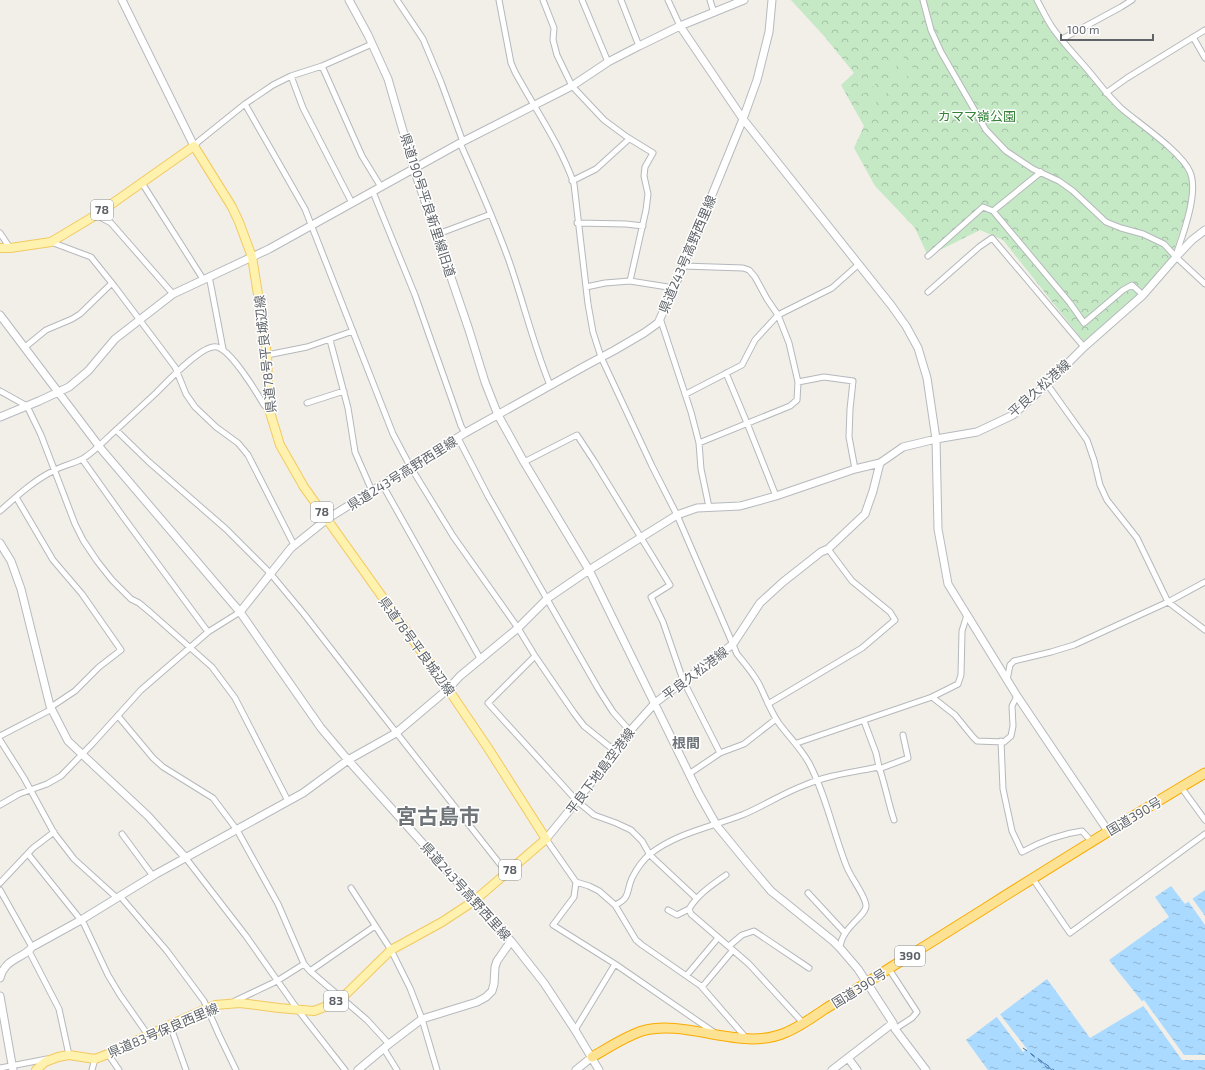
<svg xmlns="http://www.w3.org/2000/svg" width="1205" height="1070" font-family="'Exo 2','Noto Sans JP',sans-serif">
<style>
.park{fill:url(#park-crowns)}
.garden{fill:#c5e8c5}
.water{fill:url(#water-ripples)}
.pier{fill:#f1efe8}
.lines{fill:none;stroke-linecap:round;stroke-linejoin:round}
.ferry{stroke:#4174aa;stroke-width:1;stroke-dasharray:5 4;stroke-linecap:butt}
.street-casing{stroke:#b5b8bc;stroke-width:7}
.secondary-casing{stroke:#b6babf;stroke-width:9}
.primary-casing{stroke:#f2c960;stroke-width:10}
.highway-casing{stroke:#f9ab00;stroke-width:11}
.street{stroke:#fff;stroke-width:5}
.secondary{stroke:#fff;stroke-width:7}
.primary{stroke:#fff2af;stroke-width:8}
.highway{stroke:#fde293;stroke-width:9}
.labels{text-anchor:middle;stroke-width:3;stroke-linejoin:round;paint-order:stroke}
.shield{fill:#fff;stroke:#8f9295;stroke-width:1}
.shield-label{font-size:12px;font-weight:bold;fill:#5f6368}
.park-label{font-size:13px;fill:#348238;stroke:#fff}
.street-label{font-size:13px;fill:#5f6368;stroke:#fff}
.neighbourhood-label{font-size:14px;font-weight:bold;fill:#70757a;stroke:#fff}
.town-label{font-size:21px;font-weight:bold;fill:#70757a;stroke:#fff}
</style>
<defs>
<pattern id="park-crowns" width="20" height="18" patternUnits="userSpaceOnUse"><rect width="20" height="18" fill="#c5e8c5"/><path d="M2 6a3 3 0 1 1 6 0M12 15a3 3 0 1 1 6 0" fill="none" stroke="#a3c0a4"/></pattern>
<pattern id="water-ripples" width="26" height="14" patternUnits="userSpaceOnUse"><rect width="26" height="14" fill="#aadaff"/><path d="M2 4q2-2 4 0t4 0M15 11q2-2 4 0t4 0" fill="none" stroke="#8eb4d2"/></pattern>
</defs>
<rect width="100%" height="100%" fill="#f1efe8"/>
<path class="park" d="M791 0H1038L1062 39 1106 93 1156 137 1190 171 1191 196 1174 250 1178 255 1143 295 1084 342 1003 240 980 230 928 256 915 228 875 186 854 148 864 126 841 85 854 73 824 36Z"/>
<path class="garden" d="M899 52 905 59 889 73 883 66Z
M909 64 915 70 898 84 892 78Z
M873 73 879 81 863 94 857 87Z
M882 85 888 92 872 106 866 99Z"/>
<path class="water" d="M1171 886 1185 904 1205 890V1070H988L966 1040 1047 979 1090 1038 1145 1005 1109 960 1169 917 1155 897Z"/>
<path class="pier" d="M1192 898 1205 916V925L1188 901Z
M1144 1000 1184 1055H1205V1060H1182L1142 1004 1141 1002Z
M999 1013 1027 1049 1023 1052 996 1016Z"/>
<g class="lines">
<path class="ferry" d="M1023 1048 1054 1070
M1031 1054 1050 1070
M1041 1061 1052 1070"/>
<defs>
<path id="street" d="M397 0 423 39 441 82 463 142
M499 0 511 63 515 72C535 109 560 144 574 184L588 304 593 332 601 357 652 466 677 515 737 654C745 664 753 673 759 684 765 696 770 710 778 722 788 736 800 747 809 763 826 795 833 832 846 865 850 877 866 896 866 906 866 916 841 928 840 948
M543 0 554 28 553 40 557 55 572 86 604 120 627 137 653 153 645 167 644 176 648 194 646 210 630 281
M582 0 608 62
M621 0 639 46
M668 0 680 26
M710 0 714 13
M923 0 931 30 941 52 986 130 1006 151 1033 169 1059 181 1073 191 1106 222 1121 228 1143 234 1164 244 1176 257 1205 284
M1037 0C1042 9 1046 18 1052 27 1062 42 1075 55 1087 69 1098 82 1108 96 1121 108 1138 123 1182 152 1190 172 1199 192 1183 234 1176 255
M1193 37 1205 58
M1062 39 1121 7 1132 0
M322 66 362 156 381 187
M291 76 303 108 352 203
M1106 93 1127 78 1205 30
M245 104 305 209 393 434 410 466 453 536 518 628 535 656 574 713 584 726 615 751
M460 143C477 181 494 219 508 258 523 300 533 344 550 385
M194 146 199 141 245 104 273 85 291 76 322 66 372 44
M572 181 596 169 629 139
M142 183 203 279
M373 192 415 295 452 400 461 426 465 433
M993 211 1070 303 1084 323 1123 290 1132 285 1143 295
M96 215 111 223 173 294
M577 223 626 224 643 226
M0 233 10 248
M436 233 446 231 491 214
M51 242 91 257 115 287 175 367 186 394 195 407 216 427 238 443 248 455 294 545
M928 256 983 207 993 211 1041 172
M683 266 743 268 749 270 755 277 767 299 778 315 789 343 798 382 797 400 790 406 699 443
M209 277 211 286 223 349
M586 287 605 283 630 281 674 288
M928 292 979 247 992 238 1084 347
M660 318 691 412 699 443 701 469 709 507
M330 340 348 408 355 452 372 491
M24 348 46 330 72 319 80 314 112 283
M267 355 307 347 353 331
M726 373 747 423 776 496
M798 382 824 377 853 381 850 409 849 437 855 469
M1047 384 1087 440 1094 460 1100 485 1107 500 1137 538 1168 602 1205 630
M0 391 27 406 41 435 75 524 83 540 97 561 112 580 131 599 139 603 151 613 212 667 235 698 288 801
M686 394 742 365 755 340 778 315 832 288 859 264
M307 403 344 391
M116 430 149 462 226 529 270 573 304 614 373 703 507 873
M458 438 488 496 599 690 613 712 630 731
M82 459 124 518 208 632
M524 462 577 435 594 461 670 585 651 597 663 622 683 680 720 753
M382 484 481 660
M16 497 53 560 82 594 121 650 99 667 75 691 51 707
M0 511C17 496 33 481 53 471 63 465 74 464 84 458 96 450 105 440 116 430 129 418 142 406 156 393 166 383 203 343 217 347 231 350 257 393 264 405L269 409
M535 656 488 703 577 801 594 815 616 823 631 830 642 841 650 855 696 898
M1007 680 1010 665 1014 661 1051 652 1074 645 1168 602 1205 582
M932 697 958 684 961 675 962 631 967 615
M768 704 862 648 895 620 890 612 852 581 828 549
M118 716 153 758 163 767 213 798 237 830 278 904 304 964 310 971 367 1020 389 1044
M0 736 52 709
M0 740 24 778 54 833 74 859 117 898
M1001 741 1003 789 1012 831 1022 852C1042 841 1060 834 1082 831L1092 842
M797 743 932 697 955 715 973 737 977 741 1004 742 1011 736 1013 726 1012 706 1017 696
M879 767C885 784 888 802 894 820
M879 769 908 758 903 735
M689 774 720 753 744 744 776 719
M1181 787 1205 820
M0 805 19 794 47 784 61 776 93 743 141 690 208 632 240 612
M122 834 153 876
M546 839 576 882 589 886 599 891 615 905 636 940 642 945 701 986 747 1039
M28 854 84 924 108 975 120 995 148 1035
M185 857 246 936 298 1010 345 1070
M726 875C712 885 698 894 689 909L691 914 749 964 804 1024
M1033 879 1070 933 1205 834
M576 882 574 897 553 925 615 964 715 1033
M0 883 33 848 54 832
M351 888 391 950 410 988 422 1019 437 1070
M0 890 32 947
M808 893 845 933
M120 896 167 951 204 1001 219 1035 236 1070
M615 905C631 898 626 891 632 878 636 870 643 860 650 854 677 833 711 827 742 815 764 806 783 793 805 785 828 775 854 772 879 767L876 753 864 721
M668 910 677 915 689 909
M729 946 742 935 754 931 809 968
M29 951 59 1009 69 1055
M889 969 917 1012 912 1018 895 1029
M310 971 375 926
M687 975 718 938
M702 987 733 950
M235 1001 277 981 304 964
M170 1025 186 1070
M575 1030 615 964
M384 1049 397 1070
M108 1054 119 1070
M0 1068 47 1059
M92 1070 95 1059"/>
<path id="secondary" d="M122 0 194 146
M349 0 368 35 388 79 414 169 469 330 485 382 498 415 524 462 589 570 699 794 717 826 749 865 771 891 833 941 840 948 858 969 893 1023 895 1029 926 1070
M680 26 743 119 891 305 906 326 918 348 927 378 936 439 938 529 948 584 1017 696 1108 831
M0 315 102 450 240 612 321 728 348 760 461 886 511 941 544 983 575 1030 599 1070
M0 417 39 401 69 387 88 371 115 339 173 294 269 249 460 143 572 86 608 62 639 46 680 26 744 0
M0 543 11 561 21 589 50 706 68 741 148 816 185 857
M240 612 291 548 327 519 465 433 585 366 615 350 644 333 658 323 674 288 743 119 757 80 769 32 772 0
M546 839 577 801 630 731 655 703 733 644 760 603 783 582 821 552 828 549 865 514 873 491 880 463 903 447 936 439 977 432 1013 415 1047 384 1084 347 1143 295 1176 257 1192 240 1205 230
M0 978C1 975 2 971 4 969 10 958 25 957 32 947L81 920 156 874 303 793 348 760 396 733 448 689 460 676 518 628 548 598 589 570 677 515 697 508 740 506 776 496 855 469 880 463
M0 996 13 1070
M848 1058 857 1070
M358 1070 389 1044 422 1019 477 1002 486 997 492 991 494 984 495 967 497 961 511 941
M576 1070 592 1057
M832 1070 893 1023"/>
<path id="primary" d="M0 248H10L51 242 96 215 194 146 232 207 239 222 252 257 261 313 267 355 269 409 280 445 304 487 448 689 488 748 546 839 474 901 442 922 391 950 342 998 327 1006 314 1011 279 1008 240 1003 215 1005 170 1025 108 1054 95 1059 69 1055 58 1057 45 1062 36 1070"/>
<path id="highway" d="M592 1057C608 1048 624 1037 642 1031 688 1018 741 1053 787 1032 801 1026 813 1017 825 1009 856 990 886 970 917 951 1013 891 1108 830 1205 773"/>
</defs>
<use href="#street" class="street-casing"/>
<use href="#secondary" class="secondary-casing"/>
<use href="#primary" class="primary-casing"/>
<use href="#highway" class="highway-casing"/>
<use href="#street" class="street"/>
<use href="#secondary" class="secondary"/>
<use href="#primary" class="primary"/>
<use href="#highway" class="highway"/>
</g>
<g class="labels">
<g class="shield">
<rect x="91" y="200" width="22" height="20" rx="3"/>
<rect x="311" y="502" width="22" height="20" rx="3"/>
<rect x="499" y="860" width="22" height="20" rx="3"/>
<rect x="895" y="946" width="30" height="20" rx="3"/>
<rect x="324" y="991" width="24" height="20" rx="3"/>
</g>
<g class="shield-label">
<text x="102" y="214">78</text>
<text x="322" y="516">78</text>
<text x="510" y="874">78</text>
<text x="910" y="960">390</text>
<text x="336" y="1005">83</text>
</g>
<g class="park-label">
<text x="977" y="121">カママ嶺公園</text>
</g>
<g class="street-label">
<text transform="translate(428 205) rotate(72)" y="5">県道190号平良新里線旧道</text>
<text transform="translate(687 254) rotate(-67)" y="5">県道243号高野西里線</text>
<text transform="translate(265 354) rotate(-96)" y="5">県道78号平良城辺線</text>
<text transform="translate(1039 388) rotate(-42)" y="5">平良久松港線</text>
<text transform="translate(402 473) rotate(-32)" y="5">県道243号高野西里線</text>
<text transform="translate(417 646) rotate(54)" y="5">県道78号平良城辺線</text>
<text transform="translate(695 673) rotate(-37)" y="5">平良久松港線</text>
<text transform="translate(600 771) rotate(-53)" y="5">平良下地島空港線</text>
<text transform="translate(1134 816) rotate(-31)" y="5">国道390号</text>
<text transform="translate(466 891) rotate(48)" y="5">県道243号高野西里線</text>
<text transform="translate(859 988) rotate(-32)" y="5">国道390号</text>
<text transform="translate(163 1030) rotate(-23)" y="5">県道83号保良西里線</text>
</g>
<g class="neighbourhood-label">
<text x="686" y="748">根間</text>
</g>
<g class="town-label">
<text x="438" y="824">宮古島市</text>
</g>
</g>
<path d="M1061 34v6h92v-6" fill="none" stroke="#5f6368" stroke-width="2"/>
<text x="1067" y="34" font-size="12" fill="#5f6368" stroke="#ffffff" stroke-width="3" paint-order="stroke">100 m</text>
</svg>
